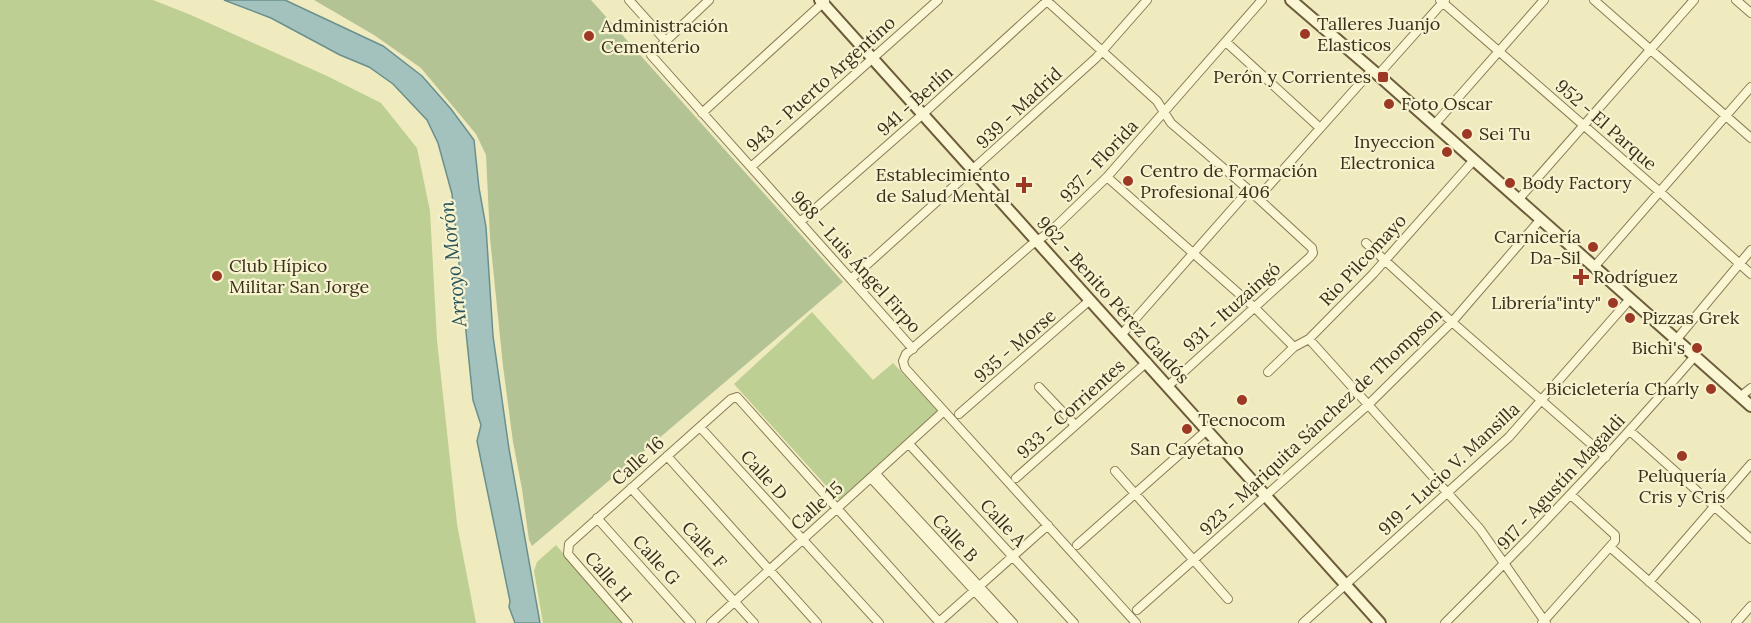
<svg xmlns="http://www.w3.org/2000/svg" width="1751" height="623" font-family="Lora,serif">
<style>
.green{fill:#bdcf93}
.cemetery{fill:#b4c393}
.water{fill:#a3c2be;stroke:#69908e;stroke-width:1.5}
.lines{fill:none;stroke-linecap:round;stroke-linejoin:round}
.street-casing{stroke:#8a7b57;stroke-width:10}
.secondary-casing{stroke:#6c5c3a;stroke-width:14}
.street{stroke:#fbf6d3;stroke-width:8}
.secondary{stroke:#fbf6d3;stroke-width:10}
.poi-dot{fill:#9c3823;stroke:#f7f3cf;stroke-width:2}
.labels{text-anchor:middle;stroke-width:4.5;stroke-linejoin:round;paint-order:stroke}
.poi-label{font-size:18px;fill:#392f1c;stroke:#f7f3cf;text-anchor:start}
.street-label{font-size:18px;fill:#392f1c;stroke:#f7f3cf}
.water-label{font-size:20px;font-style:italic;fill:#2a5459;stroke:#f7f3cf}
</style>
<rect width="100%" height="100%" fill="#f0eabf"/>
<path class="green" d="M0 0H153L191 15 327 76 381 103 417 148 430 211 437 340 457 524 476 623H0Z
M812 312 873 380 893 363 939 412 839 500 734 384Z
M556 545 624 623H543L534 571 537 562Z"/>
<path class="cemetery" d="M314 0H591L843 282 532 546 529 540 522 489 513 442 503 366 490 238 486 155 476 134 421 68 374 35Z"/>
<path class="water" d="M224 0H285L383 46 422 76 451 109 474 140 479 188 486 227 493 336 509 449 540 623H515L509 607 510 601 477 441 481 425 473 400 452 194 438 143 427 120 393 84 369 67 340 55 271 18Z"/>
<g class="lines">
<defs>
<path id="street" d="M629 0 665 40
M709 0 651 55 913 349
M1046 0 1157 101 1171 123 1249 190 1312 248 1313 253 1310 257 1168 386
M1440 0 1660 192 1751 274
M1594 0 1751 138
M1736 0 1751 13
M1226 42 1320 128
M1378 75 1445 0
M702 113 825 1
M1434 125 1544 0
M751 167 938 0
M1107 177 1254 307 1294 347
M1258 198 1372 70
M1518 200 1694 0
M800 222 923 114 1048 0
M1366 243 1452 322 1606 457
M1594 267 1751 87
M851 279 1096 58 1147 0
M1122 334 1249 190
M1309 339 1480 529 1546 623
M1676 340 1751 250
M1268 372 1294 347 1309 339 1373 274 1473 161
M1039 387 1075 425
M1741 396 1751 388
M959 414 1090 300
M700 427 879 623
M1630 431 1751 539
M909 444 1074 623
M667 456 817 623
M1115 471 1228 599
M876 474 1013 623
M871 478 1004 623
M1016 478 1147 362
M631 488 754 623
M597 518 691 623
M1077 545 1207 430
M1610 547 1696 623
M1649 582 1751 464
M1137 610 1369 404 1452 322 1540 220
M628 623 568 554 569 544 731 399 737 397 940 623
M711 623 944 411
M938 623 1048 525
M1136 623 905 368 903 361 906 354 1031 245 1051 231 1107 177 1262 0
M1303 623 1509 437 1630 299
M1445 623C1532 537 1615 449 1695 356
M1542 623 1615 541V535L1571 495
M1736 623 1751 606"/>
<path id="secondary" d="M820 0 1380 623
M1291 0 1377 74 1751 406"/>
</defs>
<use href="#street" class="street-casing"/>
<use href="#secondary" class="secondary-casing"/>
<use href="#street" class="street"/>
<use href="#secondary" class="secondary"/>
</g>
<g class="poi-dot">
<circle cx="1305" cy="34" r="6"/>
<circle cx="589" cy="36" r="6"/>
<rect x="1377" y="71" width="12" height="12" rx="3"/>
<circle cx="1389" cy="104" r="6"/>
<circle cx="1467" cy="134" r="6"/>
<circle cx="1447" cy="152" r="6"/>
<circle cx="1128" cy="181" r="6"/>
<circle cx="1510" cy="183" r="6"/>
<path d="M1021 176h6v6h6v6h-6v6h-6v-6h-6v-6h6z"/>
<circle cx="1593" cy="247" r="6"/>
<circle cx="217" cy="276" r="6"/>
<path d="M1578 268h6v6h6v6h-6v6h-6v-6h-6v-6h6z"/>
<circle cx="1613" cy="303" r="6"/>
<circle cx="1630" cy="318" r="6"/>
<circle cx="1697" cy="348" r="6"/>
<circle cx="1711" cy="389" r="6"/>
<circle cx="1242" cy="400" r="6"/>
<circle cx="1187" cy="429" r="6"/>
<circle cx="1682" cy="456" r="6"/>
</g>
<g class="labels">
<g class="poi-label">
<text x="1317" y="30">Talleres Juanjo<tspan x="1317" dy="21">Elasticos</tspan></text>
<text x="601" y="32">Administración<tspan x="601" dy="21">Cementerio</tspan></text>
<text x="1371" y="83" text-anchor="end">Perón y Corrientes</text>
<text x="1401" y="110">Foto Oscar</text>
<text x="1479" y="140">Sei Tu</text>
<text x="1435" y="148" text-anchor="end">Inyeccion<tspan x="1435" dy="21">Electronica</tspan></text>
<text x="1140" y="177">Centro de Formación<tspan x="1140" dy="21">Profesional 406</tspan></text>
<text x="1010" y="181" text-anchor="end">Establecimiento<tspan x="1010" dy="21">de Salud Mental</tspan></text>
<text x="1522" y="189">Body Factory</text>
<text x="1581" y="243" text-anchor="end">Carnicería<tspan x="1581" dy="21">Da-Sil</tspan></text>
<text x="229" y="272">Club Hípico<tspan x="229" dy="21">Militar San Jorge</tspan></text>
<text x="1593" y="283">Rodríguez</text>
<text x="1601" y="309" text-anchor="end">Librería"inty"</text>
<text x="1642" y="324">Pizzas Grek</text>
<text x="1685" y="354" text-anchor="end">Bichi's</text>
<text x="1699" y="395" text-anchor="end">Bicicletería Charly</text>
<text x="1242" y="426" text-anchor="middle">Tecnocom</text>
<text x="1187" y="455" text-anchor="middle">San Cayetano</text>
<text x="1682" y="482" text-anchor="middle">Peluquería<tspan x="1682" dy="21">Cris y Cris</tspan></text>
</g>
<g class="street-label">
<text transform="translate(821 84) rotate(-42)" y="6">943 - Puerto Argentino</text>
<text transform="translate(915 101) rotate(-42)" y="6">941 - Berlín</text>
<text transform="translate(1019 108) rotate(-43)" y="6">939 - Madrid</text>
<text transform="translate(1606 125) rotate(41)" y="6">952 - El Parque</text>
<text transform="translate(1099 161) rotate(-47)" y="6">937 - Florida</text>
<text transform="translate(1363 260) rotate(-47)" y="6">Rio Pilcomayo</text>
<text transform="translate(856 262) rotate(48)" y="6">968 - Luis Ángel Firpo</text>
<text transform="translate(1113 300) rotate(48)" y="6">962 - Benito Pérez Galdós</text>
<text transform="translate(1232 307) rotate(-42)" y="6">931 - Ituzaingó</text>
<text transform="translate(1015 346) rotate(-41)" y="6">935 - Morse</text>
<text transform="translate(1071 409) rotate(-42)" y="6">933 - Corrientes</text>
<text transform="translate(1321 422) rotate(-43)" y="6">923 - Mariquita Sánchez de Thompson</text>
<text transform="translate(638 461) rotate(-42)" y="6">Calle 16</text>
<text transform="translate(1449 469) rotate(-43)" y="6">919 - Lucio V. Mansilla</text>
<text transform="translate(764 475) rotate(48)" y="6">Calle D</text>
<text transform="translate(1561 482) rotate(-47)" y="6">917 - Agustín Magaldi</text>
<text transform="translate(817 506) rotate(-42)" y="6">Calle 15</text>
<text transform="translate(1003 523) rotate(47)" y="6">Calle A</text>
<text transform="translate(955 538) rotate(47)" y="6">Calle B</text>
<text transform="translate(704 545) rotate(48)" y="6">Calle F</text>
<text transform="translate(656 560) rotate(48)" y="6">Calle G</text>
<text transform="translate(608 577) rotate(49)" y="6">Calle H</text>
</g>
<g class="water-label">
<text transform="translate(453 264) rotate(-96)" y="7">Arroyo Morón</text>
</g>
</g>
</svg>
